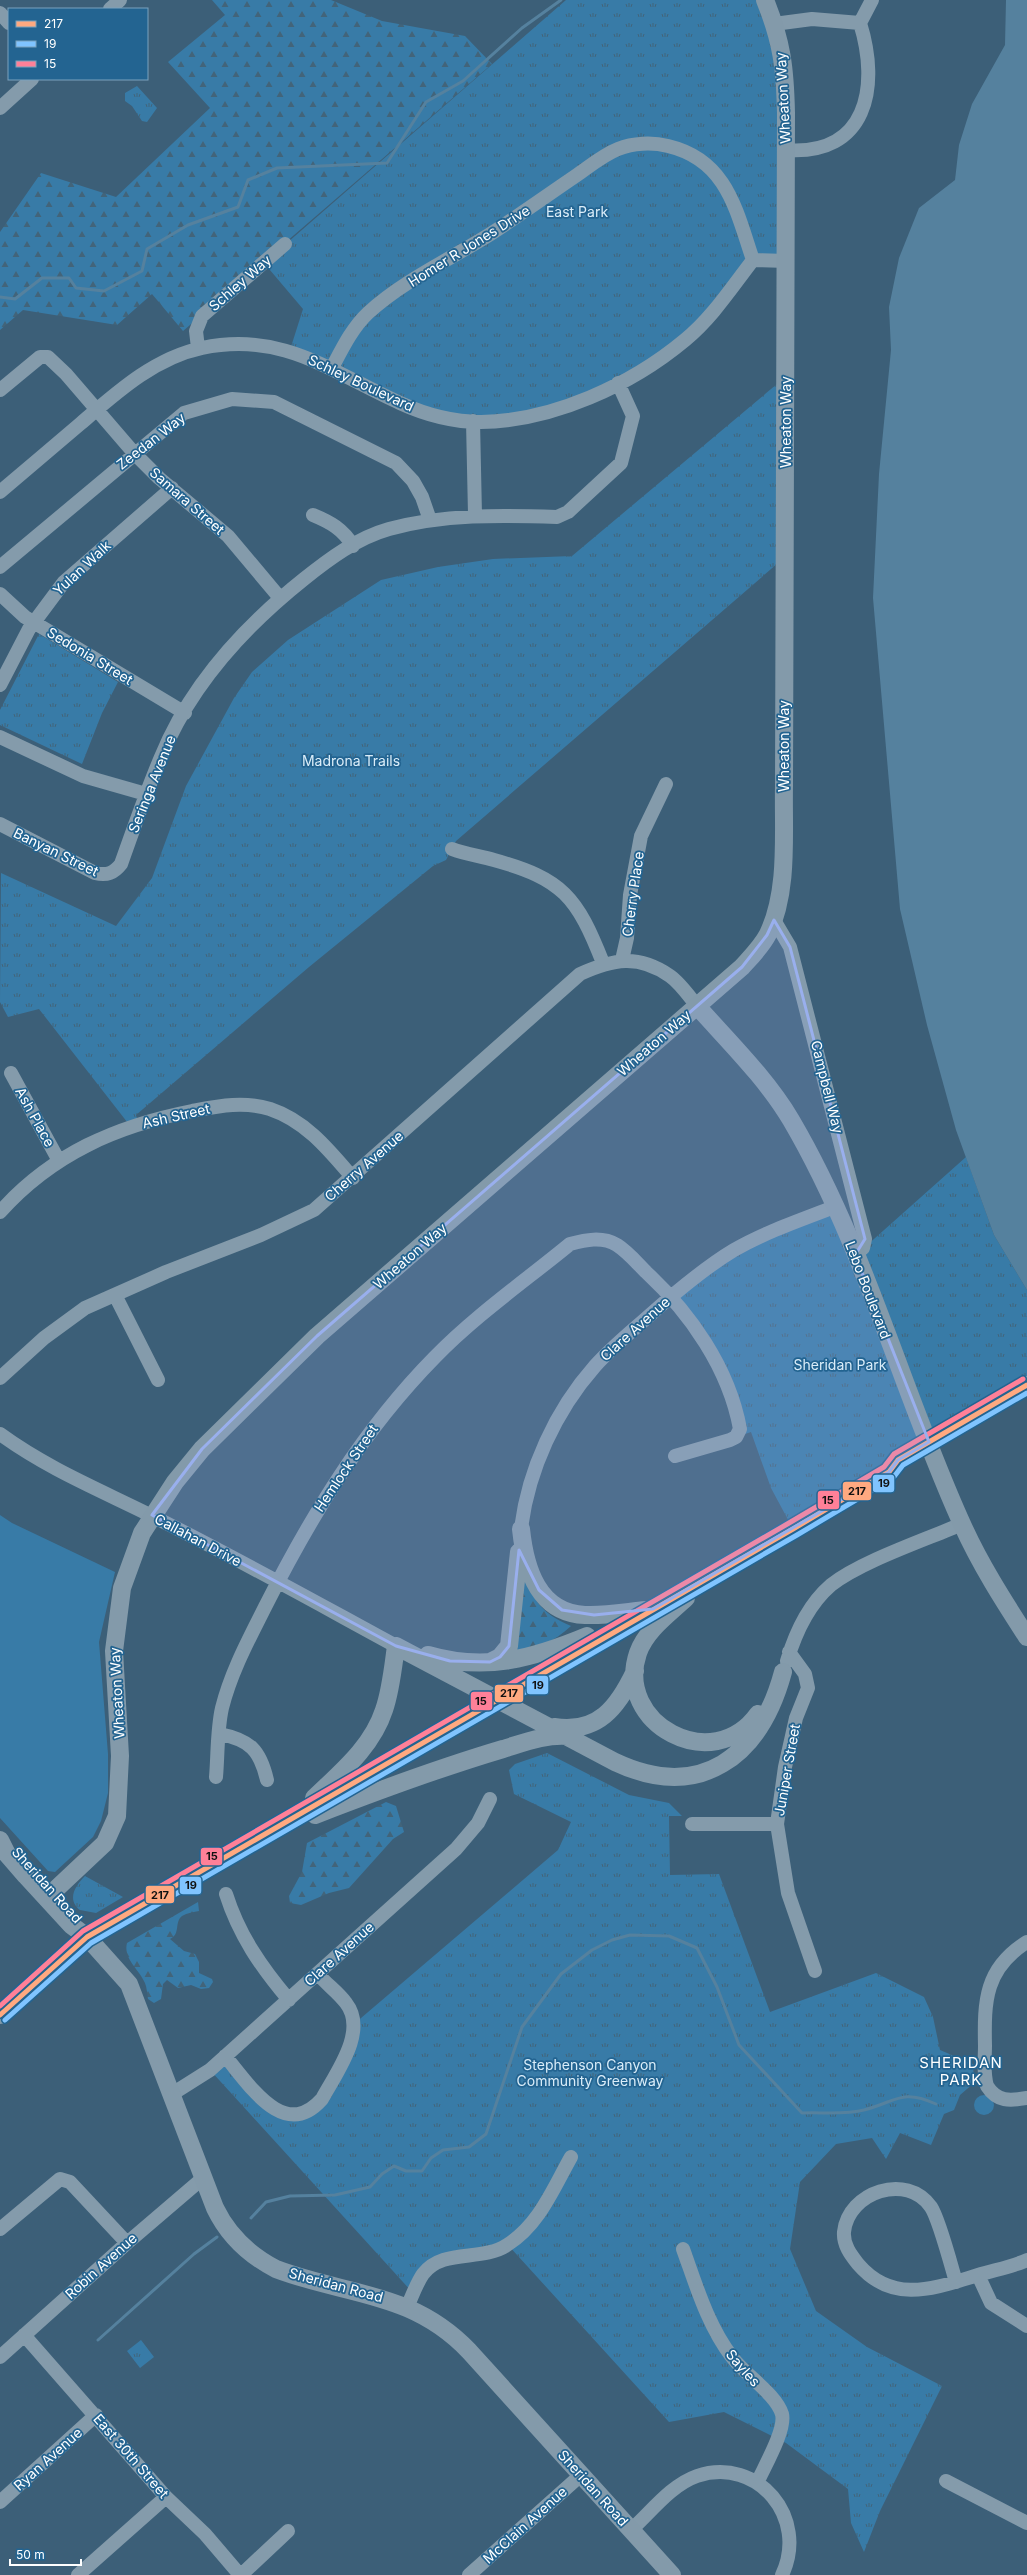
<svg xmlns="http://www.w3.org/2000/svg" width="1027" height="2575" font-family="Inter,sans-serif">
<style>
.grass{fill:#387ba7}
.forest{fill:url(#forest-firs)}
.park{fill:url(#park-tufts)}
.water{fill:#55819e}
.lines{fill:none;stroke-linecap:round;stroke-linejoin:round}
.stream{stroke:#55819e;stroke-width:3}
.minor{stroke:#849bab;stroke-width:14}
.major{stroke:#839aaa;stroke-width:18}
.major-bridge{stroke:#839aaa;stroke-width:18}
.bus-1-casing{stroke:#236491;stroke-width:8}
.bus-2-casing{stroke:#236491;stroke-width:8}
.bus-3-casing{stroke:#236491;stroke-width:8}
.bus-1{stroke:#ffa980;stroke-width:5}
.bus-2{stroke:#80c4ff;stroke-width:5}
.bus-3{stroke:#ff8098;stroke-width:5}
.marked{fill:#99afed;fill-opacity:0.2;stroke:#99afed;stroke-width:3;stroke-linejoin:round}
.labels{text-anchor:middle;stroke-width:3.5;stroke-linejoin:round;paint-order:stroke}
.street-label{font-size:14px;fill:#fff;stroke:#236491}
.park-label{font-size:14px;fill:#daedf9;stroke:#236491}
.neighbourhood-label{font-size:15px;letter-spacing:1px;fill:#fff;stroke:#236491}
.line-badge{stroke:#236491;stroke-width:1.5}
.pale-badge-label{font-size:11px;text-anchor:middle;font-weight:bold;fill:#111}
</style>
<defs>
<pattern id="forest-firs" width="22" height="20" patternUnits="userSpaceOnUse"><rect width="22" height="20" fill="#387ba7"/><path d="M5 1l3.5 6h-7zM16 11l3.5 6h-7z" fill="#42647a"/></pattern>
<pattern id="park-tufts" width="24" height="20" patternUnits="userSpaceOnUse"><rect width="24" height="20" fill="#387ba7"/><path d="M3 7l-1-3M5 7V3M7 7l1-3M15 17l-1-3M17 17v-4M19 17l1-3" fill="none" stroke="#42647a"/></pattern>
</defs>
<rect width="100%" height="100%" fill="#3c5f78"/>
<path class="grass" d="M0 1515 12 1523 115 1572 99 1642 108 1754V1793L101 1821 93 1837 55 1872 48 1871 0 1818Z
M974 2105a10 10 0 1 1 20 0a10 10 0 1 1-20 0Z"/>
<path class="forest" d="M212 0H331L382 21 465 36 492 64 183 331 152 294 117 325 23 310 0 330V232L41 173 116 197 210 108 168 62 225 15Z
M521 1571C534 1600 540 1613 571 1626 554 1642 536 1649 513 1652Z
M386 1802 396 1806 404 1832 393 1839 349 1888 329 1893 301 1905 290 1903 289 1896 302 1872 307 1843Z
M198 1902 199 1911C194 1912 187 1913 182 1916 174 1922 181 1934 170 1939L184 1951 195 1954 199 1962V1973L212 1979 213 1982 209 1988 201 1989 191 1985 178 1988 167 1980 163 1984 161 1999 154 2003 148 1999C147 1993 147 1988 145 1983 139 1969 123 1959 127 1943Z"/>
<path class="park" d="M566 0H765L774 24 787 261 753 260 708 317 647 366 538 414 454 419 290 350 303 309 264 263Z
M137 86 157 108 147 122 142 121 132 106 125 101V93Z
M777 384 785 557 456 841 446 860 433 866 309 967 136 1115 139 1124 131 1127 39 1009 8 1017 0 1002 1 873 116 926 152 878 186 786 234 698 252 672 288 640 381 580 438 567 493 559 572 556Z
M39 634 118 682 102 713 82 764 0 725V710Z
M966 1157 994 1235 1027 1290V1385L793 1529 771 1488 751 1432 736 1437 719 1368 672 1296 701 1272 834 1207 856 1255Z
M547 1753 629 1795 669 1803 682 1816H669L670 1875 719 1874 770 2012 876 1973 924 1997 933 2017 940 2050 973 2064 974 2083 960 2095 954 2110 944 2114 931 2145 900 2133 886 2159 872 2138 836 2144 800 2182 790 2249 816 2311 867 2347 942 2386 880 2511 864 2552 851 2523 848 2489 786 2443 724 2412 669 2422 508 2245 447 2258 413 2293 210 2070 225 2056 279 2112 316 2106 354 2024 558 1850 571 1822 514 1794 509 1770 515 1764Z
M85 1876 123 1897 96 1913 80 1910C66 1899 76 1885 85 1876Z
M141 2340 154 2357 140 2368 127 2351Z"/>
<path class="water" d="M1006 0H1027V1290L994 1235 956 1130 927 1025 900 909 873 598 879 474 891 350 889 307 899 258 919 208 955 180 959 145 972 104 1005 45Z"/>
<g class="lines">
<path class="stream" d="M0 297 15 299 42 278H69L76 288 104 291 142 271 147 249 188 225 238 207 248 180 277 168 387 163 426 102 463 81 522 28 561 0
M251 2218 266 2202 290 2196 335 2195 370 2187 382 2174 394 2166 406 2171H422L431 2158 443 2150 469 2147 486 2134 522 2027 561 1974 592 1950 612 1940 630 1935 669 1936 697 1948 717 1987 739 2045 802 2113C821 2112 845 2115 864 2110 896 2102 901 2088 936 2104
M98 2340 194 2254 217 2237"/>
<path class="minor" d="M110 9 120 0
M0 13 9 23
M860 23 872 0
M774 24 812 19 860 23C880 87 867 156 786 150
M0 108 32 79
M198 348 196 331 202 316 285 244
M332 368C342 349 352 328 368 313 404 280 451 259 492 233 521 214 549 194 577 175 590 166 603 155 618 149 633 143 652 142 668 146 727 160 736 210 753 260
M0 390 40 357H48L66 374 134 453 159 478 228 536 280 598
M473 421 475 515
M0 492C27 469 53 447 80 424 116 393 154 358 202 348 283 331 331 372 400 403 424 414 454 422 481 422 553 421 631 385 685 340 712 318 732 287 753 260L787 261
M313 515C330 522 343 529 353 546
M0 567 184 413 232 399 274 402 396 463 413 481 422 497 430 520
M0 594 25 617 185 713
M0 685 29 629 64 582 172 488
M0 737 83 776 146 794
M0 824 95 873C107 876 114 873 121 864 134 828 146 792 161 757 190 686 245 626 304 579 329 559 357 538 389 529 444 514 500 515 557 517L568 512 621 463 633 416 618 383
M452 849C465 854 480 856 494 860 563 879 577 897 603 963
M774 920 790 947 865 1239 863 1248 855 1255
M622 960 627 938 630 895 641 836 666 784
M11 1073 59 1161
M0 1212C52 1154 116 1126 192 1111 219 1106 243 1101 270 1109 306 1121 329 1150 353 1178
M115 1295 158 1380
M0 1378 44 1338 85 1308 166 1272 261 1235 314 1210 580 974C613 959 638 954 670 976 680 983 689 996 697 1006
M0 1434C48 1469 100 1490 152 1516 235 1557 315 1602 396 1646
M521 1529C528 1470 556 1410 595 1366 612 1347 632 1331 650 1315 677 1291 704 1268 734 1250 765 1232 801 1220 834 1207
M789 1652 805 1674 808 1688 796 1718 785 1767 777 1824 788 1893 815 1971
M787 1661C795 1634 809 1604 831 1585 862 1561 925 1540 962 1524
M220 1734C250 1740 260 1750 267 1780
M216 1777C218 1754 217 1730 222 1708 231 1672 249 1639 265 1607 311 1516 363 1430 435 1357 476 1315 525 1281 570 1244 585 1240 602 1236 617 1245 628 1252 637 1263 646 1272 690 1313 729 1368 740 1429L736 1437 730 1440 675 1456
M692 1824H777
M226 1894C239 1935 261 1967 289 2000
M1027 1942C985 1968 984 2001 985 2046 985 2059 983 2073 987 2086 997 2102 1010 2101 1027 2098
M225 2056C249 2084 284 2142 322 2099 336 2073 368 2031 346 2003 338 1992 326 1984 318 1974
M172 2094 210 2070 456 1849 478 1823 490 1799
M0 2229 60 2179 70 2182 127 2243
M683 2249C696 2285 708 2326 732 2357 745 2375 776 2394 782 2414 786 2430 764 2467 757 2483
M978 2275 991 2303 1027 2326
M956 2282C951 2265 939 2219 931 2207 907 2172 848 2192 844 2232 843 2245 851 2255 858 2264 893 2305 935 2288 978 2275 994 2270 1012 2267 1027 2260
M407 2307C412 2297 416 2284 423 2274 443 2248 481 2262 507 2245 539 2225 553 2189 571 2157
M24 2335 166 2497 205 2534 240 2575
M0 2357 127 2243 203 2178
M946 2481 1027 2523
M0 2502 96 2415
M631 2530C651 2512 671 2485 697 2476 758 2456 809 2518 782 2575
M78 2575 166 2497
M241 2575 288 2531
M469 2575 581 2475"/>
<path class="major" d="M697 1006C729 1042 766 1078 791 1120 865 1246 902 1392 962 1524 980 1564 1003 1600 1027 1637
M521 1529C525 1568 538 1613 585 1615 605 1616 626 1612 646 1610
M686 1598C669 1614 646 1630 638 1653 614 1724 713 1777 758 1714
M396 1646 615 1762C700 1802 760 1757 783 1672
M428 1655C486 1672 534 1658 587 1636
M490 1662 500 1657 509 1646 519 1552
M510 1691 889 1472 898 1460
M554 1727C598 1734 618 1707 635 1671
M314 1798C341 1772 372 1747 384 1710 391 1690 393 1667 396 1646
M315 1815C377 1791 439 1768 503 1749 523 1743 546 1734 568 1736
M0 1840 7 1854 26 1876 71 1925 87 1937 129 1984 215 2208C228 2235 249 2255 276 2269 347 2296 412 2291 469 2351L672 2575
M55 1890 105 1843 117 1816 120 1756 114 1651 122 1588 142 1533 175 1482 202 1449 317 1336 742 967C751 957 762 946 768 934 789 890 783 833 784 786L786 113C785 68 782 42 765 0
M0 2015 87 1937 472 1713"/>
<path class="major-bridge" d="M898 1460 1027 1385
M472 1713 510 1691"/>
<defs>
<path id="bus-1" d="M0 2015 87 1937 793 1529 889 1472 898 1460 1027 1385"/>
<path id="bus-2" d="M5 2020 91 1943 797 1535 893 1478 903 1465 1027 1393"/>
<path id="bus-3" d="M0 2006 83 1931 789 1523 884 1467 894 1454 1023 1379"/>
</defs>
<use href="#bus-1" class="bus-1-casing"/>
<use href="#bus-2" class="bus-2-casing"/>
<use href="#bus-3" class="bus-3-casing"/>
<use href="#bus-1" class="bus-1"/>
<use href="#bus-2" class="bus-2"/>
<use href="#bus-3" class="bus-3"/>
</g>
<path class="marked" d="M774 920 790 947 865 1239 855 1255 929 1442 898 1460 889 1472 653 1609 594 1615 562 1610 539 1590 519 1550 509 1646 500 1657 490 1662 450 1661 396 1646 152 1515 202 1449 317 1336 742 967 767 935Z"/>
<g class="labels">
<g class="street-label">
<text transform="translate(783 98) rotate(-93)" y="5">Wheaton Way</text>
<text transform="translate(469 246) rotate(-32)" y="5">Homer R Jones Drive</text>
<text transform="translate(240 283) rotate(-41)" y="5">Schley Way</text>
<text transform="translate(361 383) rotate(25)" y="5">Schley Boulevard</text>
<text transform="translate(786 422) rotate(-90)" y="5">Wheaton Way</text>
<text transform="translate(151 441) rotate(-38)" y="5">Zeedan Way</text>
<text transform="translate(187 501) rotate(41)" y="5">Samara Street</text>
<text transform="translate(82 568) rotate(-43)" y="5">Yulan Walk</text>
<text transform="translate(90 656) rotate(31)" y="5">Sedonia Street</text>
<text transform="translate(784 746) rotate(-90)" y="5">Wheaton Way</text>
<text transform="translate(152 784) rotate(-68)" y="5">Seringa Avenue</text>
<text transform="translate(56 852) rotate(26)" y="5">Banyan Street</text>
<text transform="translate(633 894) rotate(-82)" y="5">Cherry Place</text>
<text transform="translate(654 1043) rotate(-41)" y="5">Wheaton Way</text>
<text transform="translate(827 1087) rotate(76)" y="5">Campbell Way</text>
<text transform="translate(176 1116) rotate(-13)" y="5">Ash Street</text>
<text transform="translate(35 1117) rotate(61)" y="5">Ash Place</text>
<text transform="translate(364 1166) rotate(-41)" y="5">Cherry Avenue</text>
<text transform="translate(410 1256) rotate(-41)" y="5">Wheaton Way</text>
<text transform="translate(868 1290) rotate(69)" y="5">Lebo Boulevard</text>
<text transform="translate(635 1329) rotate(-42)" y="5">Clare Avenue</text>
<text transform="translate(346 1468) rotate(-56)" y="5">Hemlock Street</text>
<text transform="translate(198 1540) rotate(28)" y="5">Callahan Drive</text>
<text transform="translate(117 1693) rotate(-93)" y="5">Wheaton Way</text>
<text transform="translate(787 1770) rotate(-80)" y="5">Juniper Street</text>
<text transform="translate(47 1885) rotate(48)" y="5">Sheridan Road</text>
<text transform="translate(339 1954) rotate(-42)" y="5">Clare Avenue</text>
<text transform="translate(101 2266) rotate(-42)" y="5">Robin Avenue</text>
<text transform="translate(336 2285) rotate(15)" y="5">Sheridan Road</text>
<text transform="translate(743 2368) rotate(49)" y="5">Sayles</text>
<text transform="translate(131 2456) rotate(49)" y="5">East 30th Street</text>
<text transform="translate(48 2459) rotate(-42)" y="5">Ryan Avenue</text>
<text transform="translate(593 2488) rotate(48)" y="5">Sheridan Road</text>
<text transform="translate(525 2525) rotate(-42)" y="5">McClain Avenue</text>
</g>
<g class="park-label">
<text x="577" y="217">East Park</text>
<text x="351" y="766">Madrona Trails</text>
<text x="840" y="1370">Sheridan Park</text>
<text x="590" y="2070">Stephenson Canyon<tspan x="590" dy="16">Community Greenway</tspan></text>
</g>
<g class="neighbourhood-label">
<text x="961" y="2068">SHERIDAN<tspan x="961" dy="17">PARK</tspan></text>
</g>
</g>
<g class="line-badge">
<rect x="872" y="1474" width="23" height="19" rx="4" fill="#80c4ff"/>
<rect x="842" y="1481" width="30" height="20" rx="4" fill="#ffa980"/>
<rect x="817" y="1490" width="23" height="20" rx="4" fill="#ff8098"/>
<rect x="526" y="1675" width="23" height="20" rx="4" fill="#80c4ff"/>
<rect x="494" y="1684" width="30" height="19" rx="4" fill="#ffa980"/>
<rect x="470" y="1691" width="23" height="20" rx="4" fill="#ff8098"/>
<rect x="200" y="1847" width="23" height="19" rx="4" fill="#ff8098"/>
<rect x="179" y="1876" width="23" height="19" rx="4" fill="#80c4ff"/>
<rect x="145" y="1885" width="30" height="19" rx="4" fill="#ffa980"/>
</g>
<g class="pale-badge-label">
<text x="884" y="1487">19</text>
<text x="857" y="1495">217</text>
<text x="828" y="1504">15</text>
<text x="538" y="1689">19</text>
<text x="509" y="1697">217</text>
<text x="481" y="1705">15</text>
<text x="212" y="1860">15</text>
<text x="191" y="1889">19</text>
<text x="160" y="1899">217</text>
</g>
<rect x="8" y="8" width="140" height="72" fill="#236491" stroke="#7ba2bd"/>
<rect x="16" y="21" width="20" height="6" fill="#ffa980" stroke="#7ba2bd"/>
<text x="44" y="28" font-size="12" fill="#ffffff">217</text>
<rect x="16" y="41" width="20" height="6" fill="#80c4ff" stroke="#7ba2bd"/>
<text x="44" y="48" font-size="12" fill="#ffffff">19</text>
<rect x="16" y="61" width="20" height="6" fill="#ff8098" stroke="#7ba2bd"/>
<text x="44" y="68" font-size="12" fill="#ffffff">15</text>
<path d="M10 2559v6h71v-6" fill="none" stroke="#ffffff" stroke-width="2"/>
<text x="16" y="2559" font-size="12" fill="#ffffff" stroke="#236491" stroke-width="3" paint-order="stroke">50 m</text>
</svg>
